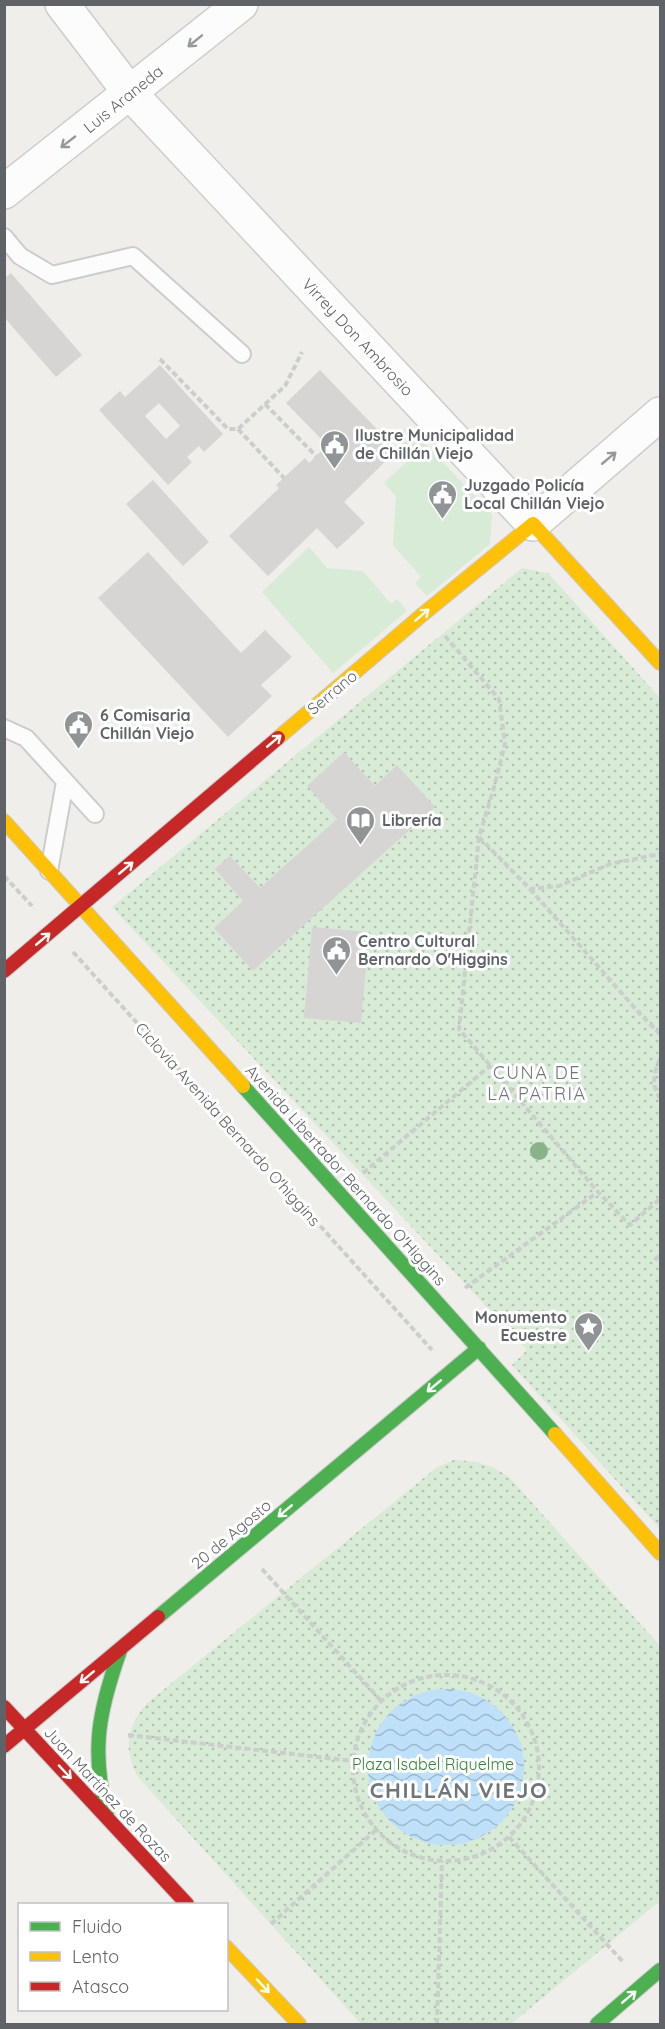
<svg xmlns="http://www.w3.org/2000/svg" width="665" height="2029" font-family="Quicksand,sans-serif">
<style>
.grass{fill:#d8ebd6}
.park{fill:url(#park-dots)}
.water{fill:url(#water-waves)}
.building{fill:#d6d5d3;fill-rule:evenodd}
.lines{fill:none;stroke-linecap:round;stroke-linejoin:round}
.lane-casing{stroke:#cbcccc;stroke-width:20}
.street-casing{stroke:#cbcccc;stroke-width:36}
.fast-casing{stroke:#cacacb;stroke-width:16}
.slow-casing{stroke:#cacacb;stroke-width:16}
.jam-casing{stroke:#cacacb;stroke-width:16}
.path{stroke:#cacfcc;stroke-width:4;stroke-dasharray:6 3;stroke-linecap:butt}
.lane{stroke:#fdfcfc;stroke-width:16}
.street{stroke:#fdfcfc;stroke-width:33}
.fast{stroke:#4caf50;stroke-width:14}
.slow{stroke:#ffc107;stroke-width:14}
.jam{stroke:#c62828;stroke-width:14}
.tree{fill:#88b388}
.oneway{stroke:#96999c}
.oneway2{stroke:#f6fbf6}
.labels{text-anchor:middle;stroke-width:6;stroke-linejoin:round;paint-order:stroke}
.street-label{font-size:16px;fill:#5f6368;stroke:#fff}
.poi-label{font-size:16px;font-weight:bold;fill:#5f6368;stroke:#fff;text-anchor:start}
.park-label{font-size:16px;fill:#348238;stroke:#fff}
.neighbourhood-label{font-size:18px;letter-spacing:1.5px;fill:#70757a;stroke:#fff}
.district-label{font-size:22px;font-weight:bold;letter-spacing:1.5px;fill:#70757a;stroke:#fff}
</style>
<defs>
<pattern id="park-dots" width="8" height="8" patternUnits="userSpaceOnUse" patternTransform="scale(1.5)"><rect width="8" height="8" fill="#d8ebd6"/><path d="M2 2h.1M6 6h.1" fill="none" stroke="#b2c2b1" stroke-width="1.8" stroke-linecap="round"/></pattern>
<pattern id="water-waves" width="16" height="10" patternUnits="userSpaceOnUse" patternTransform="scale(1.5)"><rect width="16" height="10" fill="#bfe0f9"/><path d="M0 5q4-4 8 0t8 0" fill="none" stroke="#9eb9cd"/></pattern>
</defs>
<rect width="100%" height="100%" fill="#efeeea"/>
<path class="grass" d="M408 426 492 514 490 544 427 596 415 583 421 577 393 545 396 496 384 483 413 456 396 438Z
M309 547 327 568 363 571 391 604 397 599 407 611 333 673 262 592Z"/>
<path class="park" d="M522 568 548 573 660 698V1529L512 1365 527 1350 112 907Z
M454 1460C480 1462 489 1463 510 1478L660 1646V1901L511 2024H361L138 1777C123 1748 126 1730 146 1704L436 1468Z"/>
<path class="water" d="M368 1767a78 78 0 1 1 156 0a78 78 0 1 1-156 0Z"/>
<path class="building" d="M11 273 82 355 56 377 4 317V279Z
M160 365 223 434 204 452 199 446 187 457 192 462 168 485 99 410 120 391 125 397ZM159 403 180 426 166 439 145 416Z
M320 370 397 450 344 502 365 523 337 549 317 528 268 576 229 536 279 488 276 485 305 458 309 463 327 445 286 403Z
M153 480 209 542 183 566 126 504Z
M148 552 241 653 265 630 292 657 261 685 272 696 228 737 98 598Z
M344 752 375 786 397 765 435 807 253 971 214 928 243 901 215 869 230 856 260 888 337 819 307 786Z
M312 927 369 932 361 1023 304 1018Z"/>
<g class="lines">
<defs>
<path id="lane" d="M4 237 20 256 52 275 133 256 242 354
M4 728 26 738 95 814
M49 871 65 782"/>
<path id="street" d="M62 4 130 93 533 524 660 414
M4 192 241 4"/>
<path id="fast" d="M243 1086 555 1434
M158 1617 479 1348
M107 1816C91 1751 98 1713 120 1651
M597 2024 660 1970"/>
<path id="slow" d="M278 738 422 615 533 524 660 663
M4 821 243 1086
M555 1434 660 1553
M226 1947 299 2024"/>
<path id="jam" d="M4 971 278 738
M4 1707 187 1904
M4 1746 158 1617"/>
</defs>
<use href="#lane" class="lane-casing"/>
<use href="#street" class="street-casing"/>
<use href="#fast" class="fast-casing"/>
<use href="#slow" class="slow-casing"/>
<use href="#jam" class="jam-casing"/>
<path class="path" d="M160 359 228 429H238L285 386 302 352
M265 404 316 456
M238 429 284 478
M445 636 499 699 505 744 493 791 479 837 459 1029 598 1192 630 1225 660 1199
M479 837 530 889 559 886 610 864 660 854
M4 876 32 906
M530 889 641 1015 660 1034
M73 952 432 1350
M660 1059C654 1071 651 1087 660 1098
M363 1173 491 1065
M655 1260 660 1255
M465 1288 598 1192
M262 1569 382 1702
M353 1768a93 93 0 1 1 186 0a93 93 0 1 1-186 0Z
M128 1735 353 1761
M509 1837 624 1963
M271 1924 377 1829
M437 2024 442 1861"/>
<use href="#lane" class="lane"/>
<use href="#street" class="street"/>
<use href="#fast" class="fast"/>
<use href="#slow" class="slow"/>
<use href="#jam" class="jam"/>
</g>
<circle class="tree" cx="539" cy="1151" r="9"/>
<defs><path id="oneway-shaft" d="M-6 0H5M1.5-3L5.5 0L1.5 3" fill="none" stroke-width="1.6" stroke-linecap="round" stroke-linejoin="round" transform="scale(1.5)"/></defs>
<g class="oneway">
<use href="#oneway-shaft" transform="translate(195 41) rotate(141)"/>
<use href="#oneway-shaft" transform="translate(68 142) rotate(142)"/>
<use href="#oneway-shaft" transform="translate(609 458) rotate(-40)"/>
</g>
<g class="oneway2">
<use href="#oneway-shaft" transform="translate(422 615) rotate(-40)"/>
<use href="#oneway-shaft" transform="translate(274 741) rotate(-40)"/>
<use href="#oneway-shaft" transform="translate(126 868) rotate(-40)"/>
<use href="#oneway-shaft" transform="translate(43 939) rotate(-40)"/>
<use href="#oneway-shaft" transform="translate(434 1386) rotate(140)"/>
<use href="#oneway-shaft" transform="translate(285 1511) rotate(140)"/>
<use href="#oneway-shaft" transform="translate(87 1677) rotate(140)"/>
<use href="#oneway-shaft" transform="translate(65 1772) rotate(47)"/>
<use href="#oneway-shaft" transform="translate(263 1986) rotate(47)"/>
<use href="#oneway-shaft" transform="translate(629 1997) rotate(-40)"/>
</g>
<defs>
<symbol id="civic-pin" viewBox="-11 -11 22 30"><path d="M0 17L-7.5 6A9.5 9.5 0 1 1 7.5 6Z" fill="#919496" stroke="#fff"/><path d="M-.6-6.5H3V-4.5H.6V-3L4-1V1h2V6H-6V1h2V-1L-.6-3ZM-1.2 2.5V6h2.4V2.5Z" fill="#fff"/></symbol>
<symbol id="library-pin" viewBox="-11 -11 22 30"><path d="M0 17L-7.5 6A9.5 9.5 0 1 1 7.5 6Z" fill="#919496" stroke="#fff"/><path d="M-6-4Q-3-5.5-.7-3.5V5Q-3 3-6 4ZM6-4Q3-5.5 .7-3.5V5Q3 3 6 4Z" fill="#fff"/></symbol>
<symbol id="sight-pin" viewBox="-11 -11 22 30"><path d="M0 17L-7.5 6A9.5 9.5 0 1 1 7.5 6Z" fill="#919496" stroke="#fff"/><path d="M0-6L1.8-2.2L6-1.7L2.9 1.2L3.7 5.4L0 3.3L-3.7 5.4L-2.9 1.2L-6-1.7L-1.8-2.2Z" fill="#fff"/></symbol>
</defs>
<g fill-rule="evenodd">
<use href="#civic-pin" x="318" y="428" width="33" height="45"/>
<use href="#civic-pin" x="426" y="478" width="33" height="45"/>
<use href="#civic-pin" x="62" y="708" width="33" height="45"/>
<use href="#library-pin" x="344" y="804" width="33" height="45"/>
<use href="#civic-pin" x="320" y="934" width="33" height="45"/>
<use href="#sight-pin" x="572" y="1310" width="33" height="45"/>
</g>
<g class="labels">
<g class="street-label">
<text transform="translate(123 99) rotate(-39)" y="6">Luis Araneda</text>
<text transform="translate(358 337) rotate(47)" y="6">Virrey Don Ambrosio</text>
<text transform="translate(332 692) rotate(-40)" y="6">Serrano</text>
<text transform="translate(228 1124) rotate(48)" y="6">Ciclovia Avenida Bernardo O'higgins</text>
<text transform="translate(346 1175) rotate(48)" y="6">Avenida Libertador Bernardo O'Higgins</text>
<text transform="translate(231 1534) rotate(-40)" y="6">20 de Agosto</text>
<text transform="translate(108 1794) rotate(47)" y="6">Juan Martínez de Rozas</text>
</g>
<g class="poi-label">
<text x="355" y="441">Ilustre Municipalidad<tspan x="355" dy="18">de Chillán Viejo</tspan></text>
<text x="464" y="491">Juzgado Policía<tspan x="464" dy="18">Local Chillán Viejo</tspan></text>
<text x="100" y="721">6 Comisaria<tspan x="100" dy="18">Chillán Viejo</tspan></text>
<text x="382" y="826">Librería</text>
<text x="358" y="947">Centro Cultural<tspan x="358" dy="18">Bernardo O'Higgins</tspan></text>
<text x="567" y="1323" text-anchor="end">Monumento<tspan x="567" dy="18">Ecuestre</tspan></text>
</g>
<g class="park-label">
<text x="433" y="1770">Plaza Isabel Riquelme</text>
</g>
<g class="neighbourhood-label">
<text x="537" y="1079">CUNA DE<tspan x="537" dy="21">LA PATRIA</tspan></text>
</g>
<g class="district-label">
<text x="459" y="1798">CHILLÁN VIEJO</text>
</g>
</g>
<rect width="665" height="2029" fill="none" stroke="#5f6368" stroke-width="12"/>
<rect x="18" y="1903" width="210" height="108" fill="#ffffff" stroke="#bfc1c3" stroke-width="1.5"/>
<rect x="30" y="1922" width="30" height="9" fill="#4caf50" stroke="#bfc1c3" stroke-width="1.5"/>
<text x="72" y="1933" font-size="18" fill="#5f6368">Fluido</text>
<rect x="30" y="1952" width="30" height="9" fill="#ffc107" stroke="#bfc1c3" stroke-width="1.5"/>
<text x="72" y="1963" font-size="18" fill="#5f6368">Lento</text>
<rect x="30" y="1982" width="30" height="9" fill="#c62828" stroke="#bfc1c3" stroke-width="1.5"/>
<text x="72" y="1993" font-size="18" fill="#5f6368">Atasco</text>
</svg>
